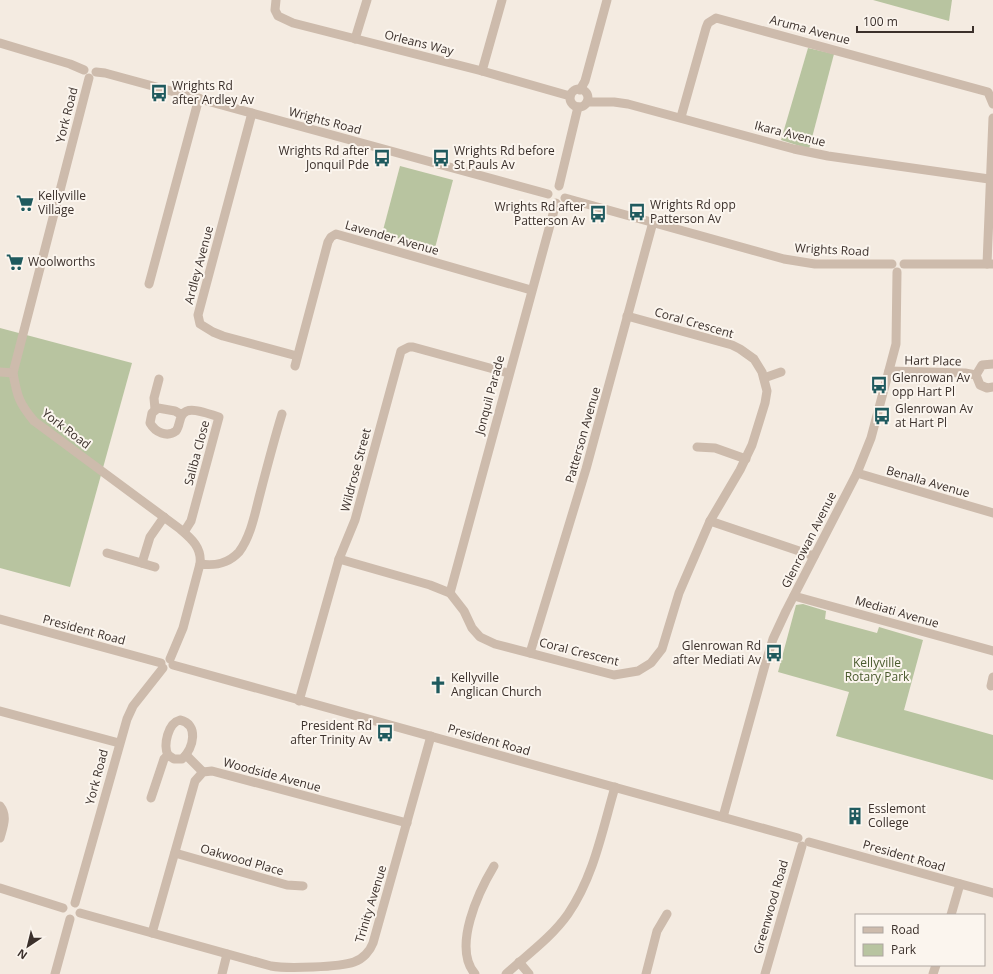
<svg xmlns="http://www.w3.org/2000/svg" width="993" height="974" viewBox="0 0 993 974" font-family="'Open Sans',sans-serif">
<rect width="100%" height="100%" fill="#f4ebe1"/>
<g fill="#b8c4a0">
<polygon points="873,0 952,0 949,21"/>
<polygon points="808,48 834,54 809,149 781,140"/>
<polygon points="400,166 453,180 435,248 382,234"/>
<polygon points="0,328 132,363 70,587 0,568"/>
<polygon points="803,604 826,611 825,619 877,633 879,627 923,640 904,710 993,735 993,780 836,736 849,692 778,672 796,605"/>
</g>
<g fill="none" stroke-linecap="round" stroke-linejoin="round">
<g stroke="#cdbbac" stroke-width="9">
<polyline points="276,0 275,10 278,16 293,23 482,71 570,96"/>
<polyline points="355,39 367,0"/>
<polyline points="0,43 70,64 84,70"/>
<polyline points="482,71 502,0"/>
<polyline points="96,72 105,73 548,194"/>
<path d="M89 78 13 373C17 396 19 403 34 421L180 529C192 539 202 548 200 564L183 628 170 659"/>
<circle cx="579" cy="98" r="9"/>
<polyline points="580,90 585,81 607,0"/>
<polyline points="587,102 614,102 628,104 794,149 828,156 989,179"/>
<polyline points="252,113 198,315 200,324 213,332 223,336 297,356"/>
<polyline points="681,117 706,28 708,23 716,18 988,92 993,104"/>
<polyline points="559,186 578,107"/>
<polyline points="565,198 784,259 815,264 892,264"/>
<polyline points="904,264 993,264"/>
<polyline points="987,264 993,118"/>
<polyline points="149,284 199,98"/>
<polyline points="993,364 982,365 976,375 980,385 987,388 993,387"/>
<polyline points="295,366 328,242 331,237 336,234 531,290"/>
<polyline points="889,371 965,373 976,375"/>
<polyline points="0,372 13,373"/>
<polyline points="764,378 781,372"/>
<polyline points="155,409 154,398 159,379"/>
<path d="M182 415 175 411 158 408 152 413 150 423C155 432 167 438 176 431 180 426 179 418 183 414 189 405 211 415 219 417L191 521 184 532"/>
<polyline points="697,447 715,448 746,459"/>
<polyline points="857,473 993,513"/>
<polyline points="710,521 814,556"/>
<polyline points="107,553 155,567"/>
<polyline points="339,559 430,585 450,593 464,611 472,628 480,637 495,644 614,675 638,671 651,663 662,649 679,593 710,521 740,470 752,445 765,403 767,391 762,372 754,359 740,349 732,345 627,316"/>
<polyline points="142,563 150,537 164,517"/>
<path d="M200 564C215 566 228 564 239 552 251 536 255 513 260 494 267 467 274 440 282 414"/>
<polyline points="450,593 556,203"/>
<polyline points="794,596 993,651"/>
<polyline points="0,619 161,663"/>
<polyline points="530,653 586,469 653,222"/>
<polyline points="173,665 798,838"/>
<polyline points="991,686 993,677"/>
<polyline points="299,701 339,559 355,520 401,351 409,347 413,347 508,373"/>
<polyline points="0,711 119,743"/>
<path d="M180 720C199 724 194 748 182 759H174L168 755C163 745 168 723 180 720Z"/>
<polyline points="186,755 203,772"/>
<polyline points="151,798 164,759 168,755"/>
<path d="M0 806C8 816 3 827 0 838"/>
<polyline points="723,817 765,665 773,639 786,611 857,473 871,438 896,344 897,272"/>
<polyline points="809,842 993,893"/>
<polyline points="175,853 287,885 303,886"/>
<polyline points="0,888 63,908"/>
<polyline points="75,903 127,719 133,706 163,668"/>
<path d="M80 913 271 966C287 969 340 967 354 962 363 959 370 951 373 943L431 736"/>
<polyline points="951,915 960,884"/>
<polyline points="152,933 195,781 203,772 212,771 407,823"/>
<polyline points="519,962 529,974"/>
<polyline points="55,974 70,919"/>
<polyline points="222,974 227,954"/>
<path d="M475 974C452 947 479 891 494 866"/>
<path d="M506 974C527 955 552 937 568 914 594 876 602 831 615 787"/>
<polyline points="646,974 657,931 667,914"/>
<polyline points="765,974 802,846"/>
<polyline points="933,974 936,965"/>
</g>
</g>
<defs>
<g id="bus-bare" transform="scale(1.38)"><path d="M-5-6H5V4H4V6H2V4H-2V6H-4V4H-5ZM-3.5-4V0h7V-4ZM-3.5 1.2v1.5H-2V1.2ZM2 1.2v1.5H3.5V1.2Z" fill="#1f5a5e" stroke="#fbf5ee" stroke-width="2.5" paint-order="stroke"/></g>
<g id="supermarket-bare" transform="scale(1.38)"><path d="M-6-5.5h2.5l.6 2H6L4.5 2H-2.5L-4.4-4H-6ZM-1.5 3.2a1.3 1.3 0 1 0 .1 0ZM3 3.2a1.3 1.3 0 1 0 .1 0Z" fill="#1f5a5e" stroke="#fbf5ee" stroke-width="2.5" paint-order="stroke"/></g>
<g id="church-bare" transform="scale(1.38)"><path d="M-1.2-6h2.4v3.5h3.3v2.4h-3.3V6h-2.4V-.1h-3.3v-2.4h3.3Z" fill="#1f5a5e" stroke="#fbf5ee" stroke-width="2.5" paint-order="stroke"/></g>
<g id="building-bare" transform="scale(1.38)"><path d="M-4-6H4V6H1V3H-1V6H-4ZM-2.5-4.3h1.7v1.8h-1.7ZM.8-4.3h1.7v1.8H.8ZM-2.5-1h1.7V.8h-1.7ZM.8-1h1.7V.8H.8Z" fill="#1f5a5e" stroke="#fbf5ee" stroke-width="2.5" paint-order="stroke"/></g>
</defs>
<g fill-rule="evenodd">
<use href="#bus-bare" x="159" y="93"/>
<use href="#bus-bare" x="382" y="158"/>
<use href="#bus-bare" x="441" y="158"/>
<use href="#supermarket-bare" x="25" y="203"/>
<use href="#bus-bare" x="637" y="212"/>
<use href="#bus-bare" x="598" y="214"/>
<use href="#supermarket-bare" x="15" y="262"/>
<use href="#bus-bare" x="879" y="385"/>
<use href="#bus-bare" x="882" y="416"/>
<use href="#bus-bare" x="774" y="653"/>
<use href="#church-bare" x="438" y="685"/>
<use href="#bus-bare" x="385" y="733"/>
<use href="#building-bare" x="855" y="816"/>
</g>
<g text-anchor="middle" stroke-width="4" stroke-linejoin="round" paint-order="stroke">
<g font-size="12" fill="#3b302b" stroke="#fbf5ee">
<text transform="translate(810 30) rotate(15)" y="4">Aruma Avenue</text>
<text transform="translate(419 43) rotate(14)" y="4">Orleans Way</text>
<text transform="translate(67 115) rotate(-76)" y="4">York Road</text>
<text transform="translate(325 121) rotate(15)" y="4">Wrights Road</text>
<text transform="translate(790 134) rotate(14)" y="4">Ikara Avenue</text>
<text transform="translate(392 238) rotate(16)" y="4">Lavender Avenue</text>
<text transform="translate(832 250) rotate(3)" y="4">Wrights Road</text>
<text transform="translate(199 265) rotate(-75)" y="4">Ardley Avenue</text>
<text transform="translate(694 323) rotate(16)" y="4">Coral Crescent</text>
<text transform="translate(933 361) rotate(1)" y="4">Hart Place</text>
<text transform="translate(490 395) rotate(-75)" y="4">Jonquil Parade</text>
<text transform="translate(66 429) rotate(37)" y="4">York Road</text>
<text transform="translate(583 435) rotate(-74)" y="4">Patterson Avenue</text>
<text transform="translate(197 453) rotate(-75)" y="4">Saliba Close</text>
<text transform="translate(356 470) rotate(-75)" y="4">Wildrose Street</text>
<text transform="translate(928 482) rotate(16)" y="4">Benalla Avenue</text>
<text transform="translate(809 540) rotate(-63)" y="4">Glenrowan Avenue</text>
<text transform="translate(897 612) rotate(16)" y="4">Mediati Avenue</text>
<text transform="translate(84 630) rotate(15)" y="4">President Road</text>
<text transform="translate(579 652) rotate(14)" y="4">Coral Crescent</text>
<text transform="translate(489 740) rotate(16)" y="4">President Road</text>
<text transform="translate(272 775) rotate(15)" y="4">Woodside Avenue</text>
<text transform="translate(97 777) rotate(-75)" y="4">York Road</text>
<text transform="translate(904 856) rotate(16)" y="4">President Road</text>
<text transform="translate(242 860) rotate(16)" y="4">Oakwood Place</text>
<text transform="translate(371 904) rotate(-73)" y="4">Trinity Avenue</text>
<text transform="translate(771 907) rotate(-74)" y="4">Greenwood Road</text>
</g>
<g font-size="12" fill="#3b302b" stroke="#fbf5ee" text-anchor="start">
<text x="172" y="90">Wrights Rd<tspan x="172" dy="14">after Ardley Av</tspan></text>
<text x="369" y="155" text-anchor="end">Wrights Rd after<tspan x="369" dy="14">Jonquil Pde</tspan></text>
<text x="454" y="155">Wrights Rd before<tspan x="454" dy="14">St Pauls Av</tspan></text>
<text x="38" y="200">Kellyville<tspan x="38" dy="14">Village</tspan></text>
<text x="650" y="209">Wrights Rd opp<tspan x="650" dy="14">Patterson Av</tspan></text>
<text x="585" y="211" text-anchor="end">Wrights Rd after<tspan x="585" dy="14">Patterson Av</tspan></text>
<text x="28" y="266">Woolworths</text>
<text x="892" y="382">Glenrowan Av<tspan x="892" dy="14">opp Hart Pl</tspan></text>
<text x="895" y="413">Glenrowan Av<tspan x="895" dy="14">at Hart Pl</tspan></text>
<text x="761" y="650" text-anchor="end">Glenrowan Rd<tspan x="761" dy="14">after Mediati Av</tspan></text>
<text x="451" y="682">Kellyville<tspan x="451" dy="14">Anglican Church</tspan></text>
<text x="372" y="730" text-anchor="end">President Rd<tspan x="372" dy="14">after Trinity Av</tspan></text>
<text x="868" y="813">Esslemont<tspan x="868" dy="14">College</tspan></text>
</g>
<g font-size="12" fill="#4a5a2e" stroke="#fbf5ee">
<text x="877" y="667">Kellyville<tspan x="877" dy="14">Rotary Park</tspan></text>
</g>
</g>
<rect x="855" y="914" width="130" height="52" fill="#fbf5ee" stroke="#aea6a0"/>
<rect x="863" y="927" width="20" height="6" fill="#cdbbac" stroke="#aea6a0"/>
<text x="891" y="934" font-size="12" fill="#3b302b">Road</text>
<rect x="863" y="944" width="20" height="12" fill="#b8c4a0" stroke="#aea6a0"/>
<text x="891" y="954" font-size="12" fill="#3b302b">Park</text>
<g transform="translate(28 946) rotate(215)" stroke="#fbf5ee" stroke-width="3" paint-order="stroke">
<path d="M0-3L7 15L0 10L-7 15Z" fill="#3b302b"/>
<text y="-6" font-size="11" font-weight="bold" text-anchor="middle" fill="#3b302b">N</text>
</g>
<path d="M857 26v6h116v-6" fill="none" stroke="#3b302b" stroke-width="2"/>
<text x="863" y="26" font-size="12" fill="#3b302b" stroke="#fbf5ee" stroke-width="3" paint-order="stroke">100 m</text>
</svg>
